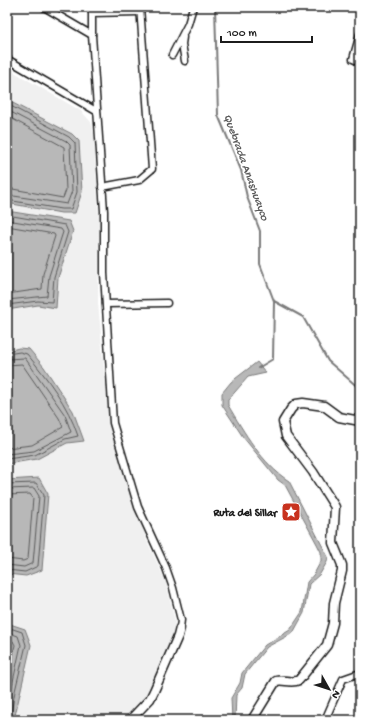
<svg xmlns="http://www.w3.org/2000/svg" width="367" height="727" viewBox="0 0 367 727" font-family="'Gochi Hand',sans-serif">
<rect width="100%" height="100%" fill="#fff"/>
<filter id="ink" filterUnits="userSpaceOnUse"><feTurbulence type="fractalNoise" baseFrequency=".025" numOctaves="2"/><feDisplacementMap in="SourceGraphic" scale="8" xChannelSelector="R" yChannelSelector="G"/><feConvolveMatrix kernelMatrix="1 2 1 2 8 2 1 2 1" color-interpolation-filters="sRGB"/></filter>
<g filter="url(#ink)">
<polygon fill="#f0f0f0" points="7,68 81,111 91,122 94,133 99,221 98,303 109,423 147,541 166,582 175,621 174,637 159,669 151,690 124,720 7,720"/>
<g fill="#b8b8b8" stroke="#7a7a7a">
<polygon points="7,100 72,134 79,141 82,192 75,213 61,213 7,203"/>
<polygon points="7,211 69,221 73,231 58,278 56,308 38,305 7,310"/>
<polygon points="19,348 29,349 44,367 73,411 84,441 67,443 37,459 7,464 7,351"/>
<path d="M257 362 266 373 248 377 228 400V405C244 432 262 464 289 481L328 557 327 562 320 574 309 584 304 613 293 633 267 647 245 674 242 688 236 695 235 720H232L231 698 240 683 242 673 265 645 290 630 302 612 307 582 314 574 321 561V552L317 544 285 485 278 480 243 437 222 405V393L231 382Z"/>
<polygon points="39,478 48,494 42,570 26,576 7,574 7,480"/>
<polygon points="7,623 25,629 31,645 14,720 7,720"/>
</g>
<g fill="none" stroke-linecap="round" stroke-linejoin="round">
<g stroke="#5a5a5a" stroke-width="1">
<polyline points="7,104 69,137 75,143 77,192 71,209 61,209 7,200"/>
<polyline points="7,110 66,141 70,145 72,191 67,204 7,195"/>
<polyline points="7,116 64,147 66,190 63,198 7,188"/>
<polyline points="7,215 65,225 68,232 54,277 52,302 38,301 7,305"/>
<polyline points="7,220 61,229 63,232 49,276 47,296 7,300"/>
<polyline points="7,226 54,234 55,236 43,274 42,289 7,294"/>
<path d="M7 354 20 352 27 354C47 378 68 405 78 436L65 439 35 455 7 459"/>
<polyline points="7,359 25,358 65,415 71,432 34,451 7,454"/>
<polyline points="7,365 22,364 59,418 63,427 32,445 7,448"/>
<polyline points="7,484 36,483 44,495 38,566 25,572 7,570"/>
<polyline points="7,489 34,488 39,496 33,563 24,567 7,565"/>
<polyline points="7,495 30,494 33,498 28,559 23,561 7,559"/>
<polyline points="7,627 22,632 26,645 15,691 10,720"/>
<polyline points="7,632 18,636 21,645 7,709"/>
<polyline points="7,638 13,641 15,645 7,678"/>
</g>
<g stroke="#7a7a7a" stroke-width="2">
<polyline points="215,7 218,115 241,170 247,197 260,231 260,264 274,301 273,359 258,368"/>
<polyline points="274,301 303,317 328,361 360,389"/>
</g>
<g stroke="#1c1c1c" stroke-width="9">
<g id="minor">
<polyline points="44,7 92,35"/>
<polyline points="92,7 92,35 104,211 104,273 113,423 138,507 166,568 173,588 181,620 180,628"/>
<polyline points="92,13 139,12"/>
<polyline points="360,34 353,59 360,62"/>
<polyline points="183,37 182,44 185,61"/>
<polyline points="172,55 188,24 193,7"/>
<polyline points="7,59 96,111"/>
<polyline points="102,187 139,180 152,169 140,7"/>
<polyline points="106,304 167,303"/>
<polyline points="325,720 343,679 360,673"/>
</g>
</g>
<g stroke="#1c1c1c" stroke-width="11">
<g id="tertiary">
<polyline points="130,720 150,699 154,691 178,636 180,628"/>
<path d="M252 720 276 681C284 679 291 684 299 680L327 645 333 623 334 603 342 571V565L333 543 335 507 313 472 286 436 283 422 291 409 296 404 303 403 324 406 339 417 360 421"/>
</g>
</g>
<use href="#minor" stroke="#fff" stroke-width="6"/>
<use href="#tertiary" stroke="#fff" stroke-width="8"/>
</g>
</g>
<defs>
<g id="sight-square" transform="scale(1)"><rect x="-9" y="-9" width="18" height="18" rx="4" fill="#c8321e" stroke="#fff"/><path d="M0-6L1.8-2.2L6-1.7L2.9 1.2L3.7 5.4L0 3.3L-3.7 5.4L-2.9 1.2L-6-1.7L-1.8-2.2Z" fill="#fff"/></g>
</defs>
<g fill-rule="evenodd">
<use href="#sight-square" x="291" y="512"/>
</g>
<g text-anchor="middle" stroke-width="3" stroke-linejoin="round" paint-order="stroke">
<g font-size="11" font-weight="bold" fill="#1c1c1c" stroke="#fff" text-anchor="end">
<text x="277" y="516">Ruta del Sillar</text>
</g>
<g font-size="12" font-style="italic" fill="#5a5a5a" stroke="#fff">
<text transform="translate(247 167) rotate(70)" y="4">Quebrada Anashuayco</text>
</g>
</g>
<rect width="367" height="727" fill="none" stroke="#fff" stroke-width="24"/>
<rect x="12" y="12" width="343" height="703" fill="none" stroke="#1c1c1c" stroke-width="1.5" filter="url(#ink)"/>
<g transform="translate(329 689) rotate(129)" stroke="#ffffff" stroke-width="3" paint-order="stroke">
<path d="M0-3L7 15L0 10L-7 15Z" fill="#1c1c1c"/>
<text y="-6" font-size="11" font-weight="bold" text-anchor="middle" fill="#1c1c1c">N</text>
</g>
<path d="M221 36v6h91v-6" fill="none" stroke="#1c1c1c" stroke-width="2"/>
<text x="227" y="36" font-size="12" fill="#1c1c1c" stroke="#ffffff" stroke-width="3" paint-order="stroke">100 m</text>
</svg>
